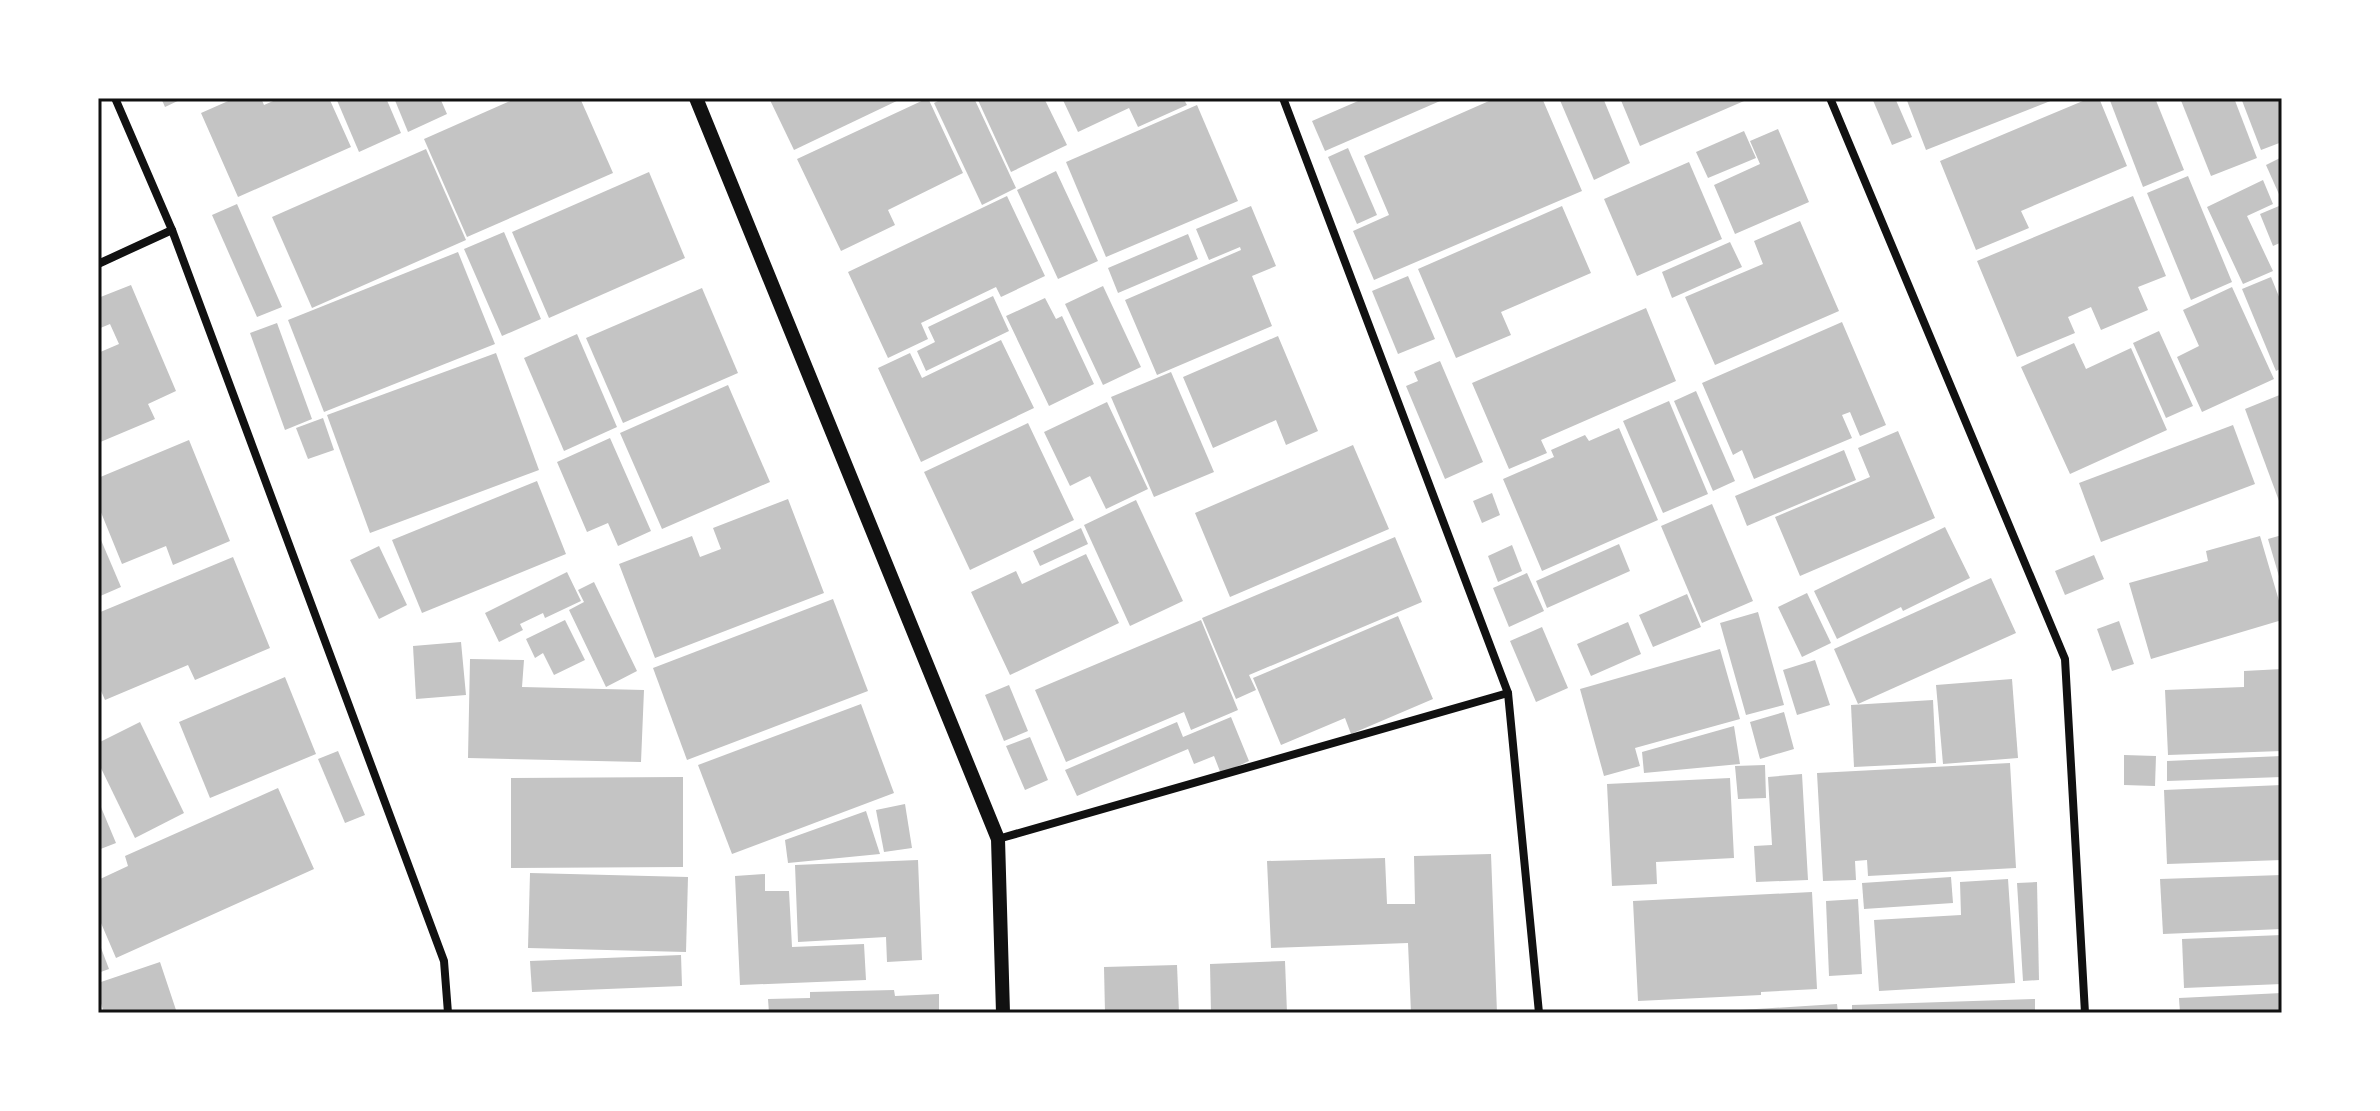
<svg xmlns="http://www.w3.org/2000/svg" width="2380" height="1111" viewBox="0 0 2380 1111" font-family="'Archivo Narrow',sans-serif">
<rect width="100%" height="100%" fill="#fff"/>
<g fill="#c4c4c4">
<polygon points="161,98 184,98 165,107"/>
<polygon points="235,98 261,98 264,105 280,98 329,98 351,147 238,197 201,113"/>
<polygon points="336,98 386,98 401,133 359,152"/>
<polygon points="394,98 440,98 447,114 408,132"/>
<polygon points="517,98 580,98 613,173 467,237 424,139"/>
<polygon points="769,98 903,98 794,150"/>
<polygon points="928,98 963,173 888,210 895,225 841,251 797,159"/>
<polygon points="944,98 974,98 1016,188 982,205 934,103"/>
<polygon points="977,98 1044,98 1067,145 1011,172"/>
<polygon points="1062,98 1183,98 1187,105 1138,127 1129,108 1078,132"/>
<polygon points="1365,98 1447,98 1325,151 1312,121"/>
<polygon points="1488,98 1542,98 1582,191 1374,280 1353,231 1389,215 1364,156 1489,101"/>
<polygon points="1559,98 1603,98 1630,163 1594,180"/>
<polygon points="1620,98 1751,98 1640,146"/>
<polygon points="1872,98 1895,98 1912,137 1892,145"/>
<polygon points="1906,98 2058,98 1926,150"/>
<polygon points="2090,98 2099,98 2127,166 2021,211 2029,228 1976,250 1940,161"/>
<polygon points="2109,98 2155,98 2184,170 2143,187"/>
<polygon points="2180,98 2234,98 2257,158 2211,176"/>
<polygon points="2241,98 2282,98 2282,142 2261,150"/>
<polygon points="1197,105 1238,201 1106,257 1066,162"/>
<polygon points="1778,129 1809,202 1735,234 1714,185 1760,164 1750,141"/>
<polygon points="1744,131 1756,158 1708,178 1696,152"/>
<polygon points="1348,148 1377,215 1357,224 1328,157"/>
<polygon points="426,149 466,240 312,308 272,217"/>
<polygon points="2282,157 2282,201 2266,165"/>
<polygon points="1689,162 1722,239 1637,276 1604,199"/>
<polygon points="1056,171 1098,261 1058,279 1017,190"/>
<polygon points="649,172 685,258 549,318 512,232"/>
<polygon points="2188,176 2232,282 2191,300 2147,193"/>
<polygon points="2263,180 2273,204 2247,216 2273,271 2243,284 2207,207"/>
<polygon points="1007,196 1045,276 1001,297 996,287 921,323 928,339 888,358 848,272"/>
<polygon points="2133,196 2166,276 2138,287 2148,310 2101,330 2091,307 2068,317 2075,333 2017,357 1977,261"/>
<polygon points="237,204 282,307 257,317 212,215"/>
<polygon points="1251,206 1276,266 1252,276 1272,326 1157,375 1125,300 1241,250 1240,247 1209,260 1196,229"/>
<polygon points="1562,206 1591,273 1501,312 1511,335 1456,358 1418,269"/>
<polygon points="2279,206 2282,214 2282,242 2273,246 2260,214"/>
<polygon points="1800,221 1839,311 1715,365 1685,297 1763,264 1754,241"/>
<polygon points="504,232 541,319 502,336 464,249"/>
<polygon points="1188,234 1198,259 1118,293 1108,268"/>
<polygon points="1730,242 1742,267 1672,298 1662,272"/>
<polygon points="458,252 495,344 324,412 288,320"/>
<polygon points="1408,276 1435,339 1398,354 1372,291"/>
<polygon points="2271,277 2282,304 2282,368 2276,371 2242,289"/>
<polygon points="131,285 176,391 148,404 155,419 98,443 98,353 119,344 110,324 98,329 98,298"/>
<polygon points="1103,286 1141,367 1103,385 1065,304"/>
<polygon points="2232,287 2274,379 2202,412 2177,357 2199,346 2183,310"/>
<polygon points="702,288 738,373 623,423 586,338"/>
<polygon points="993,296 1009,331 926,371 917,351 935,342 928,327"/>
<polygon points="1045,298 1056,319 1062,316 1094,384 1049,406 1006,316"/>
<polygon points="1646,308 1676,381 1541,440 1547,453 1509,469 1472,383"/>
<polygon points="1842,322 1886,425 1860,436 1850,412 1842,415 1852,438 1754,479 1742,450 1733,455 1702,383"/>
<polygon points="277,323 312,419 285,430 250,333"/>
<polygon points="2159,331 2193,406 2166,418 2133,343"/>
<polygon points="577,334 617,427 564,451 524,358"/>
<polygon points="1278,336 1318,431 1286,445 1276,420 1213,448 1183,377"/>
<polygon points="1001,340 1034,408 921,462 878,368 910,353 922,378"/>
<polygon points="2074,343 2086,369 2131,348 2167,430 2070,474 2021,367"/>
<polygon points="496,353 539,470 370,533 327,415"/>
<polygon points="1440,361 1483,462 1445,479 1406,386 1418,381 1414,372"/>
<polygon points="1171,372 1214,472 1154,497 1111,397"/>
<polygon points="728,385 770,482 662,529 620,433"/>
<polygon points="1696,391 1735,481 1713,491 1674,401"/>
<polygon points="2282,394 2282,509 2245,409"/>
<polygon points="1669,401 1708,494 1663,513 1623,421"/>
<polygon points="1107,402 1148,489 1106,509 1090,476 1070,486 1044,432"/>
<polygon points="323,418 334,450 308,459 296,428"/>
<polygon points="1028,423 1074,520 970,570 924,472"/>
<polygon points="2233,425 2255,484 2101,542 2079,483"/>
<polygon points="1619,428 1658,520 1542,571 1503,479 1554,457 1551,450 1585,435 1589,441"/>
<polygon points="1898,431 1935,518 1800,576 1775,517 1870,477 1858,448"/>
<polygon points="610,438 651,531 618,546 608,523 587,532 557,462"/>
<polygon points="189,440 230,541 173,565 166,546 122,564 98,505 98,478"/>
<polygon points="1353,445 1389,529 1230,597 1195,513"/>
<polygon points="1844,450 1856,480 1747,526 1735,496"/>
<polygon points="537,481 566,554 422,613 392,540"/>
<polygon points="1492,493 1500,515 1482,523 1473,501"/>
<polygon points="788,499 824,593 655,658 619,564 692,536 700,557 721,549 713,528"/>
<polygon points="1136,500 1183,601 1130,626 1084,525"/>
<polygon points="1712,504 1753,601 1702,623 1661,526"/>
<polygon points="1945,527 1970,578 1903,611 1901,607 1837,639 1814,591"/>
<polygon points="1081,528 1088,544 1040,566 1033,551"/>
<polygon points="98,533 121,587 98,597"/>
<polygon points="2282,535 2282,583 2281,583 2268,539"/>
<polygon points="2260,536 2282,611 2282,620 2151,659 2129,583 2208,561 2206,551"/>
<polygon points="1395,537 1422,602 1249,675 1256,690 1236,699 1202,618"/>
<polygon points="1619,544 1630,571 1547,608 1536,581"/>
<polygon points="1512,545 1522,571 1498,582 1488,556"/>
<polygon points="379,546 407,605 379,619 350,560"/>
<polygon points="1086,554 1119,623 1010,675 971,592 1016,571 1022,584"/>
<polygon points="2094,555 2104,579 2065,595 2055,571"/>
<polygon points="233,557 270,648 195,680 188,665 105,700 98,684 98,613"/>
<polygon points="567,572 581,601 545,618 543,613 520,624 523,630 499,642 485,613"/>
<polygon points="1527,573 1544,611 1509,627 1493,588"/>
<polygon points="1991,578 2016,633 1858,704 1834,649"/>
<polygon points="594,582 637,671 606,687 569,610 584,602 578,590"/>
<polygon points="1807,593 1831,643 1802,657 1778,607"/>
<polygon points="1687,594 1701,627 1653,647 1639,615"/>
<polygon points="833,599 868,691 687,760 653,668"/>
<polygon points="1758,612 1784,705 1746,715 1720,623"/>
<polygon points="1398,616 1433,699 1351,734 1345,718 1281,745 1253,678"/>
<polygon points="565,620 585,660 554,675 543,653 535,658 526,639"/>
<polygon points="1201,620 1238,710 1191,730 1184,712 1066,762 1035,690"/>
<polygon points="2119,621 2134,664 2112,671 2097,629"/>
<polygon points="1628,622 1641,654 1591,676 1577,644"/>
<polygon points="1542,627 1568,688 1536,702 1510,641"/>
<polygon points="461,642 466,695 416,699 413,646"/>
<polygon points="1720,649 1740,719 1635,748 1640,766 1604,776 1580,689"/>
<polygon points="470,659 524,660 522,687 644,690 641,762 468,758"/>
<polygon points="1815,660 1830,705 1797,715 1783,670"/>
<polygon points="2282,669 2282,751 2168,755 2165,690 2244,687 2244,671"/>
<polygon points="285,677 316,754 210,798 179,722"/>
<polygon points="2012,679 2018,758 1943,764 1936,685"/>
<polygon points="1009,685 1028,731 1004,741 985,695"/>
<polygon points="1933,700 1936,763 1854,767 1851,705"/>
<polygon points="861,704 894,793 732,854 698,765"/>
<polygon points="1784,712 1794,749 1760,759 1750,722"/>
<polygon points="1231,717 1249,761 1221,774 1214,756 1194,764 1188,749 1077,796 1065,770 1177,722 1183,737"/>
<polygon points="140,722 184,813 135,838 98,762 98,743"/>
<polygon points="1734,726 1740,764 1644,773 1642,752"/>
<polygon points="1030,737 1048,780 1025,790 1006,746"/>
<polygon points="338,751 365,815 345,823 318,759"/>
<polygon points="2124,755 2156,756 2155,786 2124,785"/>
<polygon points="2282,756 2282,777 2167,781 2167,761"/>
<polygon points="2010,763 2016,868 1868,876 1867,860 1855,861 1856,880 1823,881 1817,773"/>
<polygon points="1765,765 1766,798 1738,799 1735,766"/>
<polygon points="1802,774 1808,880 1756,882 1754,846 1772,845 1768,777"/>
<polygon points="683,777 683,867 511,868 511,778"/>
<polygon points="1730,778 1734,858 1656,862 1657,884 1612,886 1607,784"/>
<polygon points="2282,785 2282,860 2167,864 2164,790"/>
<polygon points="278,788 314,869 116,958 98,916 98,880 128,866 125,856"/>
<polygon points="98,800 116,843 98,850"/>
<polygon points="905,804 912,848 884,852 876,810"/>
<polygon points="866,811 880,854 788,863 785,840"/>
<polygon points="1491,854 1497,1013 1411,1013 1408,943 1271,948 1267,861 1385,858 1387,904 1415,904 1414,856"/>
<polygon points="918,860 922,960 887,962 886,937 798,942 795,865"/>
<polygon points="530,873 688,877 686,952 528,948"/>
<polygon points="765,874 765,891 789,891 792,947 864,944 866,980 740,985 735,876"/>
<polygon points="2282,875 2282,929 2163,934 2160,879"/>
<polygon points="1951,877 1953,903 1864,909 1862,883"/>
<polygon points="2008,879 2015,983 1879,991 1874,920 1961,915 1960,882"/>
<polygon points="2037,882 2039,980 2023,981 2017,883"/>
<polygon points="1812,892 1817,989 1761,992 1761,995 1638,1001 1633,901"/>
<polygon points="1858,899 1862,974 1829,976 1826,901"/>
<polygon points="2282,935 2282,984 2184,988 2182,939"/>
<polygon points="98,940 109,969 98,973"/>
<polygon points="681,955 682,986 532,992 530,961"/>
<polygon points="1285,961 1287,1013 1211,1013 1210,964"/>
<polygon points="160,962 177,1013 104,1013 98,994 98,983"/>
<polygon points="1177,965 1179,1013 1105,1013 1104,967"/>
<polygon points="894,990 895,996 939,994 939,1013 769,1013 768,999 810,998 810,992"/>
<polygon points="2282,993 2282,1013 2180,1013 2179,998"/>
<polygon points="2035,999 2035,1013 1852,1013 1852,1005"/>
<polygon points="1837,1004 1838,1013 1725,1013 1725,1011"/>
</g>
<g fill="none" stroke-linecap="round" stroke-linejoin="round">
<g stroke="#111" stroke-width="8">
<polyline points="115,98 172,230 444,961 448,1013"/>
<polyline points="1283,98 1508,693 1539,1013"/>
<polyline points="1830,98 2065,659 2085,1013"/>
<polyline points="98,264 172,230"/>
<polyline points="998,839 1508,693"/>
</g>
<polyline stroke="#111" stroke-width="14" points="696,98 998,839 1003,1013"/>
</g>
<rect width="2380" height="1111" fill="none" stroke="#ffffff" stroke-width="200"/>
<rect x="100" y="100" width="2180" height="911" fill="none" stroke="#111" stroke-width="3"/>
</svg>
